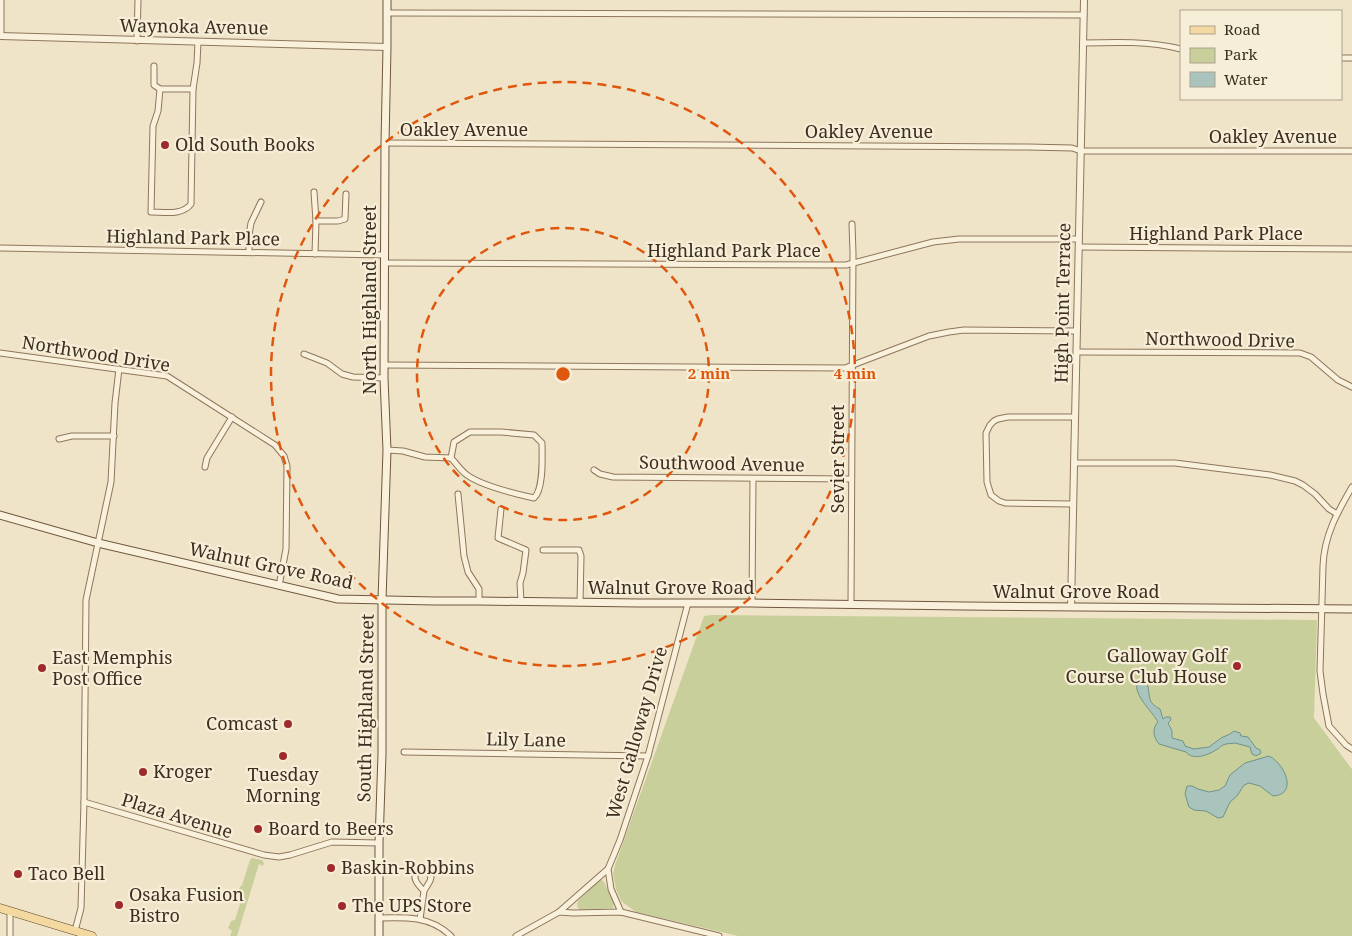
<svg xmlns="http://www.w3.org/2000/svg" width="1352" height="936" viewBox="0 0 1352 936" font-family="'Noto Serif',serif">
<rect width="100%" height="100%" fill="#f0e4c8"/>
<g fill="#c9cf9b">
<polygon points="711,615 1317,620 1314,718 1351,768 1352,769 1352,936 738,936 636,912 621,901 616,889 613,874 615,865 704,616"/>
<polygon points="252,858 262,860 264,863 263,866 259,864 237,936 230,936 232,931 228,928 231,921 235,920 244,891 239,890 239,888 242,885 250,860"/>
<polygon points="599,880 602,880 604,882 614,903 613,908 581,910 578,908 577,904 578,901"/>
</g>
<g fill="#a9c4bc" stroke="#6f938a">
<path d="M1143 682 1147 683C1151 696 1146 702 1160 709L1163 719 1166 717H1170L1171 720 1168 723 1172 731V738L1183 741 1185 746 1194 749 1209 747 1221 738 1230 734 1234 731 1240 733 1241 736 1248 737 1256 748 1260 750 1261 753 1256 756 1252 754 1250 747 1235 743C1231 744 1227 743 1223 745 1221 746 1218 749 1216 750 1208 755 1193 761 1186 752L1159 744C1153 737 1152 728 1158 722 1152 711 1134 696 1137 683Z"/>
<path d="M1269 756C1284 763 1299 794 1273 796L1260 786 1249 783 1244 785 1237 796 1230 802 1223 817 1218 818 1206 811 1194 810 1189 807 1185 794 1187 786H1192L1198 789 1209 792 1219 790 1225 786 1230 775 1245 763Z"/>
</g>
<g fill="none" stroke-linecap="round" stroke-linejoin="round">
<g stroke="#8d765c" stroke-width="7">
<g id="minor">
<polyline points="387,13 1084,15"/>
<polyline points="1,36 1,0"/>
<polyline points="137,41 138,0"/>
<path d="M1083 43C1116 42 1149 41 1181 49"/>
<polyline points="1341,58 1352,58"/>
<path d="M154 66V85L160 89 158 111 153 126 151 212C164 212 182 216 191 204L193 89"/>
<polyline points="160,89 193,89 197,63 198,42"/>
<polyline points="385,143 1028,147 1072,148 1081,151 1352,151"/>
<polyline points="314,192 316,221 315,254"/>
<polyline points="316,221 338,221 345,219 346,194"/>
<polyline points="1079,247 1352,249"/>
<polyline points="0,248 385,255"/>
<polyline points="249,252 249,235 251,223 261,202"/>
<polyline points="385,263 846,265 933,242 959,239 1079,239"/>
<polyline points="1077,352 1300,353 1311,357 1338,380 1352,387"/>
<polyline points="0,353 167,376 275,445 284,456 287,466 286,549 279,586"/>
<polyline points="304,354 327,363 342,374 353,377 384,378"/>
<polyline points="384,365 845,368 929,336 949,332 964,330 1077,331"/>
<path d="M470 432H501L534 435 542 443C542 456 544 489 534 498 516 494 482 486 467 475 461 471 456 463 451 458L454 442Z"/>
<polyline points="59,439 72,436 114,436"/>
<polyline points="387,450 403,451 425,457 451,458"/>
<polyline points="1074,463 1175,463 1270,475 1295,481 1303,485 1315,494 1329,509 1337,514"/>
<polyline points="205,467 207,458 232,417"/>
<polyline points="594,470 600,474 613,477 851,479"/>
<path d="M1352 487C1337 513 1324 536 1323 566L1320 671 1323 694 1329 726 1346 745 1352 749"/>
<polyline points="458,494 464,556 468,572 479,589 479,601"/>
<polyline points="1073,504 1005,503 999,501 991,495 987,482 986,433 990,425 994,421 998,419 1008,417 1075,417"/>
<polyline points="501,509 498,538 526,550 523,573 520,583 521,602"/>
<polyline points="543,550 579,550 581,556 580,603"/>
<polyline points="752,603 753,479"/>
<polyline points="851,604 853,253 852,224"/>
<polyline points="404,752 648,756"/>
<polyline points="84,802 264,855 279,857 290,855 332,842 379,843"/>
<polyline points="559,912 608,869"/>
<polyline points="621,912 611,889 608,869 620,840 648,756 688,603"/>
<path d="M379 918C405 917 431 916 451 936"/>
<path d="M420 919 424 891 430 881 431 877 427 870C420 868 412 873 416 881 418 885 421 888 424 891"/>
<polyline points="75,931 81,908 84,802 86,600 111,482 115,403 119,369"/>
<polyline points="10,936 10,912"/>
<polyline points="516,936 559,912 573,913 621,912 719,936"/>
</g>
</g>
<g stroke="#8d765c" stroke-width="8">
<g id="tertiary">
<polyline points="0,36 387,47"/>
<polyline points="1071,607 1084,0"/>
</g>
</g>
<g stroke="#6f573f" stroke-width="9">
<g id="secondary">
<polyline points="0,515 98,543 338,599 435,601 479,601 639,603 752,603 964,606 1352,609"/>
<polyline points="379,936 379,843 382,754 382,600 387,450 384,378 385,143 387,47 387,0"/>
</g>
</g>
<g stroke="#5b4430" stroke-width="9">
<polyline id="primary" points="0,908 92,936"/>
</g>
<use href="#minor" stroke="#faf1dc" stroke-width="5"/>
<use href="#tertiary" stroke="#faf1dc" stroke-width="6"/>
<use href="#secondary" stroke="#faf1dc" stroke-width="7"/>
<use href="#primary" stroke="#f3d9a0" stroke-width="8"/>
</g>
<g fill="none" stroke="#df570d" stroke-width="2.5" stroke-dasharray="9 6">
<circle cx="563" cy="374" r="146"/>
<circle cx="563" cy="374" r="292"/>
</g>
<g fill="#9e2a2b" stroke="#f7eed8" stroke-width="2">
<circle cx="165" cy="145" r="5"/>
<circle cx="1237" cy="666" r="5"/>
<circle cx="42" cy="668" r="5"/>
<circle cx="288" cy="724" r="5"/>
<circle cx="283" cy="756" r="5"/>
<circle cx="143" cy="772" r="5"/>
<circle cx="258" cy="829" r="5"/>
<circle cx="331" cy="868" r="5"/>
<circle cx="18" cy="874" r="5"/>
<circle cx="119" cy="905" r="5"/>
<circle cx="342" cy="906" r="5"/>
</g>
<g text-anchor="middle" stroke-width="4.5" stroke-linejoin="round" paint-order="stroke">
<g font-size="18" fill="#3d2e20" stroke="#f7eed8">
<text transform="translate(194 27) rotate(1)" y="6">Waynoka Avenue</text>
<text x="464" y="136">Oakley Avenue</text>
<text x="869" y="138">Oakley Avenue</text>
<text x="1273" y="143">Oakley Avenue</text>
<text x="1216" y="240">Highland Park Place</text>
<text transform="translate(193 238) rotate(1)" y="6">Highland Park Place</text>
<text x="734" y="257">Highland Park Place</text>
<text transform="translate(370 300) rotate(-90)" y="6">North Highland Street</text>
<text transform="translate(1063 303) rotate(-89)" y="6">High Point Terrace</text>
<text transform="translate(1220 340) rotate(1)" y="6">Northwood Drive</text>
<text transform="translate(96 354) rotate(9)" y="6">Northwood Drive</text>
<text transform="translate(838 459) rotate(-90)" y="6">Sevier Street</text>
<text transform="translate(722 464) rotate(1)" y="6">Southwood Avenue</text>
<text transform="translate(271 566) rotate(12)" y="6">Walnut Grove Road</text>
<text x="671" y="594">Walnut Grove Road</text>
<text x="1076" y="598">Walnut Grove Road</text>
<text transform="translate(366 708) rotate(-89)" y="6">South Highland Street</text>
<text transform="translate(637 733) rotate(-74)" y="6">West Galloway Drive</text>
<text transform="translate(526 740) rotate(1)" y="6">Lily Lane</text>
<text transform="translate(177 816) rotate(17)" y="6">Plaza Avenue</text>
</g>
<g font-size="18" fill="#3d2e20" stroke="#f7eed8" text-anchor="start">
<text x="175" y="151">Old South Books</text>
<text x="1227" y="662" text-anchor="end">Galloway Golf<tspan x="1227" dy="21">Course Club House</tspan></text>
<text x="52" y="664">East Memphis<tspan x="52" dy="21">Post Office</tspan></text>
<text x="278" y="730" text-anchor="end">Comcast</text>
<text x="153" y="778">Kroger</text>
<text x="283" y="781" text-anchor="middle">Tuesday<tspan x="283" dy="21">Morning</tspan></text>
<text x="268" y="835">Board to Beers</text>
<text x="341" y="874">Baskin-Robbins</text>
<text x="28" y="880">Taco Bell</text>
<text x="129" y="901">Osaka Fusion<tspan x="129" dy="21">Bistro</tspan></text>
<text x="352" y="912">The UPS Store</text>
</g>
</g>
<circle cx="563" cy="374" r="8" fill="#df570d" stroke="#f7eed8" stroke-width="2.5"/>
<g font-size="15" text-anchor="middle" font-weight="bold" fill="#df570d" stroke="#f7eed8" stroke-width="4.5" stroke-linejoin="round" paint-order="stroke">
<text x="709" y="379">2 min</text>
<text x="855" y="379">4 min</text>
</g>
<rect x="1180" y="10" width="162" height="90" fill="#f7eed8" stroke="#ada18e"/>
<rect x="1190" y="26" width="25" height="8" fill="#f3d9a0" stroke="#ada18e"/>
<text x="1224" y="35" font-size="15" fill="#3d2e20">Road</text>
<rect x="1190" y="48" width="25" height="15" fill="#c9cf9b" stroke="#ada18e"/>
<text x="1224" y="60" font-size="15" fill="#3d2e20">Park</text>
<rect x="1190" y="72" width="25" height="15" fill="#a9c4bc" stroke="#ada18e"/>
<text x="1224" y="85" font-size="15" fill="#3d2e20">Water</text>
</svg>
